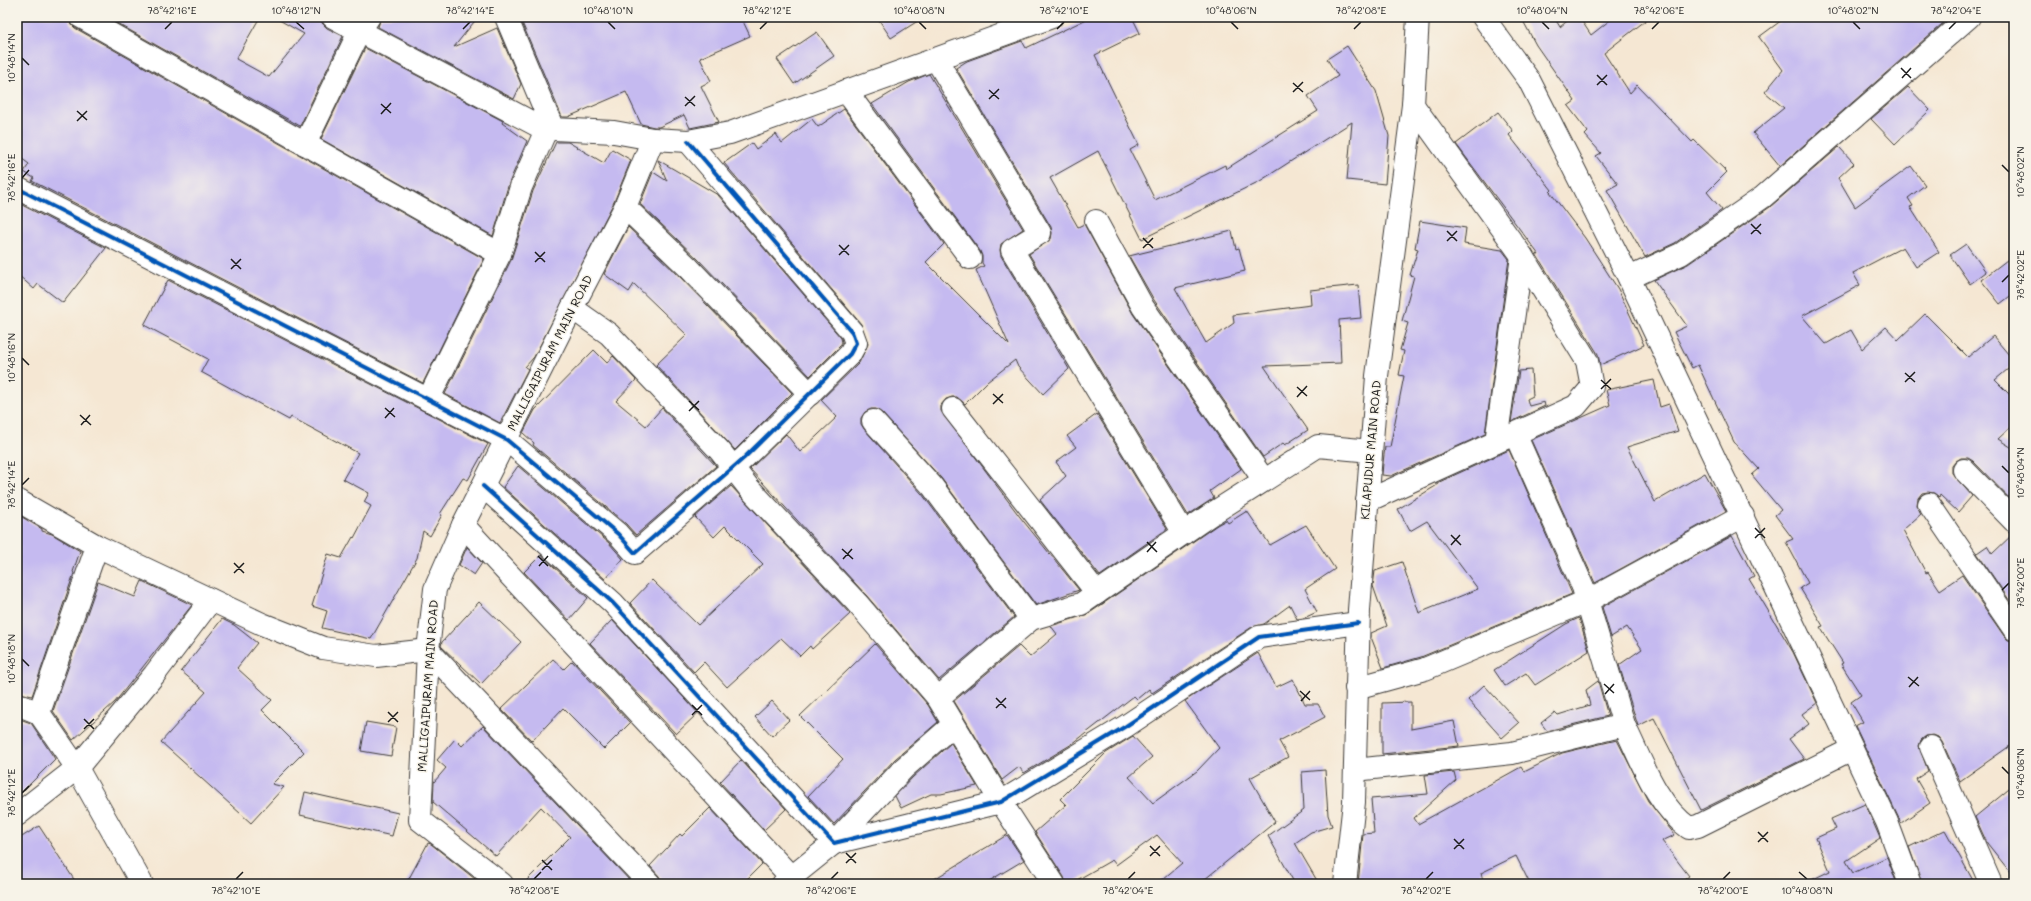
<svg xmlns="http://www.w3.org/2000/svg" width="2031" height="901" viewBox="0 0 2031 901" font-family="Mali,sans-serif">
<rect width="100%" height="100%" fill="#f7f3e8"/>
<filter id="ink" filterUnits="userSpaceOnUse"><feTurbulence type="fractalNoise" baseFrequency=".025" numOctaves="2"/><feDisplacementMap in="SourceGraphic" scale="8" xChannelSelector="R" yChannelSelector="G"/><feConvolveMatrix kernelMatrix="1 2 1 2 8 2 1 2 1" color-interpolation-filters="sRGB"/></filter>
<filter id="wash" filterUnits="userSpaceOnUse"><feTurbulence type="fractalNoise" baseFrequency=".012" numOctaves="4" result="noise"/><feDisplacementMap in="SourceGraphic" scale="16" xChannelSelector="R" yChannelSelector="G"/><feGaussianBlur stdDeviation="0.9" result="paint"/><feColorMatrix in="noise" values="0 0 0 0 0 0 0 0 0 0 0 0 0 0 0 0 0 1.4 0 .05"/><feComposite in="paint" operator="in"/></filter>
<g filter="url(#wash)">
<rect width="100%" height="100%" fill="#f5e7d3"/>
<g id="blocks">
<g fill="#c5baf0">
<polygon points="17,17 69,17 70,23 75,28 484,259 423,383 32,181 34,178 24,172 29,164 17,155"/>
<polygon points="106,17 260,17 236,59 269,77 304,34 274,17 321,17 322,23 327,28 343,36 300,126"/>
<polygon points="381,17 478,17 454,47 497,28 521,84 514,99 378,27"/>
<polygon points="524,17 741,17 750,36 700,58 711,81 701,86 719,122 690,128 684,115 659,127 654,127 641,124 626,92 568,117 562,117 520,18"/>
<polygon points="877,17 924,17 891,38"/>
<polygon points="1091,17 1132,17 1140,33 1095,55 1139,145 1130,150 1155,200 1225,165 1226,169 1318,111 1308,96 1338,76 1327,59 1347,46 1376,91 1389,136 1385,184 1347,180 1352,122 1260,181 1142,239 1098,151 1050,178 1078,227 1084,224 1133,314 1241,469 1210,491 1214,498 1188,515 1029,254 1051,239 1052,233 1051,227 956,68 967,61 1022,41 1026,48"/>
<polygon points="1521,17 1554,17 1560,27 1572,17 1579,17 1591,35 1614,17 1650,17 1604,53 1630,93 1637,85 1692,142 1694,140 1727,172 1707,192 1722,210 1675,243 1645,257 1607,190 1618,184 1596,156 1601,153 1585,135 1588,132 1568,106 1575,101 1536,45"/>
<polygon points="1786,17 1950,17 1780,166 1753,133 1784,108 1765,92 1783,70 1759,37"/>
<polygon points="817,32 834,56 794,84 777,59"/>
<polygon points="365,48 503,121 502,123 527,141 509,183 493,236 321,139"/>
<polygon points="929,74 1023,229 1001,244 1000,250 1001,256 1069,369 1043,394 1018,367 1015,360 987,382 965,404 957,397 952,397 946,399 941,405 941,411 1020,517 1079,590 1036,605 941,478 882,413 876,409 871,409 865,412 861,418 861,424 864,429 922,494 1014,617 939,680 866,595 750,469 786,434 800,452 837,417 821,400 859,363 868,344 861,324 724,163 752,143 756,149 776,134 782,143 812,119 818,127 844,109 944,244 926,262 1009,345 976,270 984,266 982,263 982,256 980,251 872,104 909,82"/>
<polygon points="1908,87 1930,110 1895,144 1871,119"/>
<polygon points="1498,112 1513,131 1509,135 1552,190 1550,192 1585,238 1618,289 1644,345 1600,365 1598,354 1536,254 1539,255 1456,144"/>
<polygon points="556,142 568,142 604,163 612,149 631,160 614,202 534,357 525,367 528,369 500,423 445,394 511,260 533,191"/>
<polygon points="1839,147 1854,163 1838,178 1855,207 1911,166 1925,185 1908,198 1913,206 1910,207 1939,252 1916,267 1903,247 1853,273 1860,285 1802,316 1826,344 1851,330 1862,349 1886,327 1898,340 1925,314 1968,357 1993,336 2014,361 2014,364 1995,380 2014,399 2014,424 1998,439 2014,449 2014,503 1973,461 1968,458 1961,458 1956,461 1952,466 1952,473 1972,496 1958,512 1940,495 1939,497 1934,493 1928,492 1922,493 1918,498 1917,505 1921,514 1903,530 1926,573 1928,572 1940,590 1962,575 2004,636 2008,640 2014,641 2014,743 1960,781 1942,742 1938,737 1933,735 1926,736 1921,740 1919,746 1928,771 1916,779 1930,803 1901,823 1855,726 1863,722 1851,702 1861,695 1841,664 1843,663 1820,627 1823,626 1800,588 1808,583 1786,542 1793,539 1775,515 1781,510 1752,475 1759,469 1734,442 1698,365 1692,368 1674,332 1687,326 1654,280 1688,264 1770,207"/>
<polygon points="658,160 718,195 841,338 842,342 840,346 810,376 698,259 640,204 653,172 667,181"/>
<polygon points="20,204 106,248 63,303 38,284 34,289 17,274 17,209"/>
<polygon points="1420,221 1466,228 1464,244 1502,250 1509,259 1485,434 1391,476 1382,475 1383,463 1385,447 1390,447 1404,376 1399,375 1404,351 1400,350 1408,323 1402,321 1414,276 1410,275 1418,249 1415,248"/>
<polygon points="628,227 680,277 792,393 735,450 656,365 687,335 634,284 629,292 604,274"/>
<polygon points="1232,231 1236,249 1239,248 1245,271 1175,288 1206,343 1234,323 1233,315 1311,305 1310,290 1358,285 1361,318 1339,320 1341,363 1264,366 1308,430 1285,445 1283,443 1263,457 1154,300 1129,256"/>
<polygon points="1966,244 1986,272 1970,284 1950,255"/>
<polygon points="2007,260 2014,270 2014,293 2000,304 1981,280"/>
<polygon points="168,280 488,444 468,480 463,478 440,514 442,515 430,536 423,531 417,558 371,639 322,628 327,611 312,606 328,554 341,558 353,537 354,538 371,506 364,502 369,493 343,479 358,453 291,417 289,420 201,372 208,359 144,325"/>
<polygon points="594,350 607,363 613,356 636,380 616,401 646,426 662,408 716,466 636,535 626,524 533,445 534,443 523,433 535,410"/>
<polygon points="1531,370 1533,396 1527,399 1529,406 1544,402 1545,406 1511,422 1519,371"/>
<polygon points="1654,380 1660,407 1669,404 1678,431 1627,447 1655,502 1705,473 1726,511 1595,583 1531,440 1610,405 1606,390"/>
<polygon points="1097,414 1167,529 1100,576 1040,500 1066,476 1056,462 1076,447 1067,436"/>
<polygon points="1509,450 1572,594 1421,657 1383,668 1371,637 1371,633 1387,626 1373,586 1375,571 1402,562 1419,613 1478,589 1427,521 1410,531 1398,509 1439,484 1435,484"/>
<polygon points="518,466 609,543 623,559 605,579 503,487"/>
<polygon points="731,486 850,614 812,649 810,646 800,656 781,638 727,687 704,662 694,672 630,603 652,580 698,625 763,564 725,526 714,537 695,517"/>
<polygon points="1247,511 1270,545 1306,525 1335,569 1305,589 1317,612 1304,618 1297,619 1290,605 1264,624 1252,627 1152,693 1149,689 1137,699 1134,696 1072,744 1024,773 1019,767 1002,780 954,701 1019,646 1030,657 1057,634 1051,626 1088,614 1217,525 1226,520 1228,523"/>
<polygon points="17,514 42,529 42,531 52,534 80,551 73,572 74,573 32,696 17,692"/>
<polygon points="2014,533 2014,607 1977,553 1987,546 1992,554"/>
<polygon points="1732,536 1754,576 1749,579 1793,652 1817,703 1802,714 1809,724 1789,739 1804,759 1701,810 1654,718 1638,726 1619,665 1642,649 1627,627 1611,637 1602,607"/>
<polygon points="467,547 482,563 474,575 459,565"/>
<polygon points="541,555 588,598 569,620 524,572"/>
<polygon points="142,581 192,605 115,702 73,740 53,711 98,582 135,597"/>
<polygon points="479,602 521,642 481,684 441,646 442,642"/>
<polygon points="1579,618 1589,651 1535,685 1526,673 1505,686 1494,670 1566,624"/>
<polygon points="222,619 234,625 257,643 237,668 272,700 262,710 304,752 272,784 284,787 251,823 161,742 206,692 181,671"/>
<polygon points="612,620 698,713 676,734 590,643"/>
<polygon points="875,644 928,705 938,722 895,759 834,824 808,796 843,759 800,716"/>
<polygon points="1258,653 1276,687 1293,679 1305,704 1318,704 1325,717 1279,741 1288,757 1250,778 1275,822 1199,884 1157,884 1182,863 1157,835 1116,865 1112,860 1070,884 1066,884 1064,877 1035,832 1066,805 1060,799 1106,753 1133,736 1152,757 1129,777 1153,803 1197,771 1219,748 1185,701"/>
<polygon points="553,659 564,669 572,661 630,723 604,749 563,708 532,741 501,709"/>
<polygon points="1598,681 1608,716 1547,731 1541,723 1555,712 1558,715 1590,705 1586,690"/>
<polygon points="1484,685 1519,723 1502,738 1468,700"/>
<polygon points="772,701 789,720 772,736 755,717"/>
<polygon points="1411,702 1411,729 1454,721 1459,746 1382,754 1382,703"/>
<polygon points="17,718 31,723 55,759 17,797"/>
<polygon points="366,722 396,727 391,756 361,751"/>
<polygon points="483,726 633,884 523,884 570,837 541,807 496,856 433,802 434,782 446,768 437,760 455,739 462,746"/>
<polygon points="1617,740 1648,801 1675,835 1662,841 1689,876 1679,884 1530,884 1516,856 1481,873 1483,881 1471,884 1358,884 1363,834 1374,833 1371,799 1428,794 1425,775 1454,772 1456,780 1414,818 1418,824 1521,767 1524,772 1562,753"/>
<polygon points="951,743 977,786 941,794 931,794 901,808 895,796 913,777"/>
<polygon points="741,760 786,809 764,830 720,782"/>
<polygon points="1325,770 1328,815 1332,826 1311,832 1295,843 1319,884 1295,884 1268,836 1304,810 1302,772"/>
<polygon points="2014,785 2014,877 1987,843 1975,817"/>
<polygon points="305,792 398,813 392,836 300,815"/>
<polygon points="1865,804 1880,838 1846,861 1853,873 1887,857 1897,884 1803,884 1830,871 1816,838 1836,829 1831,819"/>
<polygon points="710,808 762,864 742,884 662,884 659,876 650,866 680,834 682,836"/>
<polygon points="39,826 77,884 17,884 17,840"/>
<polygon points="1945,830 1975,884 1922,884 1909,847"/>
<polygon points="1007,835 1024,860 984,884 926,884"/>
<polygon points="428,843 431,844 475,879 470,884 406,884"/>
</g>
</g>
</g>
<g filter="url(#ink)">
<use href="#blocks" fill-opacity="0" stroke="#3d3a37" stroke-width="1"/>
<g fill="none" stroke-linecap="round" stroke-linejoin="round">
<g stroke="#3d3a37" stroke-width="24">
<g id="minor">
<polyline points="81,17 500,254 428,400"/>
<polyline points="333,17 546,130 553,129"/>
<polyline points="506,17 553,129 614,132 653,139 688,141 730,133 1052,17"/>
<polyline points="936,59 1040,233 1012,250 1184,533"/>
<polyline points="846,91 970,258"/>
<polyline points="305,144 359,32 369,17"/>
<polyline points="17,188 507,440 618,534 635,553 744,458 850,354 856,343 852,332 688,141"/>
<polyline points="625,207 689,268 810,394"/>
<polyline points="1096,221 1143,307 1264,480"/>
<polyline points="500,254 521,187 546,130"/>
<polyline points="1629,278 1681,254 1763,197 1969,17"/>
<polyline points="572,308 609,334 720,451 749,488 857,603 938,698 1001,802 1054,884"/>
<polyline points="953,409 1097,593"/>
<polyline points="873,421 932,486 1031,619"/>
<polyline points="1515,434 1583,587 1624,725"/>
<polyline points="1496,442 1522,256"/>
<polyline points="1964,470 2014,521"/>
<polyline points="483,486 613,603 834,843 1001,802 1126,726 1259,637 1358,623"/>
<polyline points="17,500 97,546 262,624 323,648 376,656 428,650 650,884"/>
<polyline points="1367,501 1576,406 1592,387 1587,361 1522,256 1413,105"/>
<polyline points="1929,504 2014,629"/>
<polyline points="463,525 792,878"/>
<polyline points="1356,688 1425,669 1587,601 1743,516"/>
<polyline points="938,698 1031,619 1081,604 1210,515 1318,446 1371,451"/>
<polyline points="17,704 39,713 77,768 142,884"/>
<polyline points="39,713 97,546"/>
<polyline points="1931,747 1991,884"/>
<path d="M1355 770 1512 753 1624 725C1641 759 1656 805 1689 828L1698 826 1852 749"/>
<polyline points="17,815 77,768 154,675 211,600"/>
<polyline points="502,884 420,820 428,650 435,589 463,525 572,308 625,207 653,139"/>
<polyline points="783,884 834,843 904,768 953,725"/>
<polyline points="1345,884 1354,802 1359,610 1377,376 1413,105 1418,17"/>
</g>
</g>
<g stroke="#3d3a37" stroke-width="24">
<polyline id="major" points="1483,17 1529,80 1629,278 1887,822 1910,884"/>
</g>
<use href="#minor" stroke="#fff" stroke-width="22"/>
<use href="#major" stroke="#fff" stroke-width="22"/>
<g stroke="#f7f3e8" stroke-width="6">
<g id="cycleway">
<polyline points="17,188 507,440 618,534 635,553 744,458 850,354 856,343 852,332 688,141"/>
<polyline points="483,486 613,603 834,843 1001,802 1126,726 1259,637 1358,623"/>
</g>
</g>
<use href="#cycleway" stroke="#0057b8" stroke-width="4"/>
</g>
</g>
<path fill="none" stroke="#1c1c1c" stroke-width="1.5" d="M296 22 304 29M608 22 615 29M919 22 926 29M1231 22 1238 29M1542 22 1549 29M1853 22 1860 29M165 29 172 22M463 29 470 22M760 29 767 22M1057 29 1064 22M1354 29 1361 22M1652 29 1659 22M1949 29 1956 22M22 58 29 65M1901 68 1911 78M1597 75 1607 85M1902 78 1911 68M1293 83 1303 92M1597 85 1607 75M989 90 999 99M1293 92 1303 82M685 97 695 106M989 99 999 89M381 104 391 113M685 106 695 96M77 111 87 120M381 114 391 103M77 121 87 111M2002 165 2009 172M22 178 29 170M1751 224 1761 234M1447 231 1457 241M1751 234 1761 224M1143 238 1153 248M1447 241 1457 231M839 245 849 255M1143 248 1153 238M535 252 545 262M839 255 849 245M231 259 241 269M535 262 545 252M231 269 241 259M2002 282 2009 275M22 358 29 365M1905 373 1915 382M1601 380 1611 389M1905 382 1915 372M1297 387 1307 396M1601 389 1611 379M993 394 1003 403M1297 397 1307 386M689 401 699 410M993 404 1003 394M385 408 395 417M689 411 699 401M80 415 91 425M385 418 394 408M81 425 90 415M2002 466 2009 473M22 485 29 478M1755 528 1765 538M1451 535 1461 545M1755 538 1765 528M1147 542 1157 552M1451 545 1460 535M842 549 853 559M1147 552 1156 542M538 556 548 566M843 559 852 549M234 563 244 573M539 566 548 556M234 573 244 563M2002 590 2009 583M22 659 29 666M1908 677 1919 686M1604 684 1614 693M1909 687 1918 677M1300 691 1310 700M1605 694 1614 684M996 698 1006 708M1301 701 1310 691M692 705 702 715M996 708 1006 698M388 712 398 722M692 715 702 705M84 719 94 729M388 722 398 712M84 729 94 719M2002 767 2009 774M22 793 29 786M1758 832 1768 842M1454 839 1464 849M1758 842 1768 832M1150 846 1160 856M1454 849 1464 839M846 853 856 863M1150 856 1160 846M542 860 552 870M846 863 856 853M542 870 552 860M1799 872 1807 879M236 879 243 872M534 879 541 872M831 879 838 872M1128 879 1135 872M1426 879 1433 872M1723 879 1730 872"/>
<g text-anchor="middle" stroke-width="3" stroke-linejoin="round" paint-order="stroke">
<g font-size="12" fill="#1c1c1c" stroke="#f7f3e8">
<text transform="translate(550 353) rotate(-63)" y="4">MALLIGAIPURAM MAIN ROAD</text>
<text transform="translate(1371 450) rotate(-85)" y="4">KILAPUDUR MAIN ROAD</text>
<text transform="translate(428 686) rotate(-86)" y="4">MALLIGAIPURAM MAIN ROAD</text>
</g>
</g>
<rect width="2031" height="901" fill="none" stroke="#f7f3e8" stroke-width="44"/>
<rect x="22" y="22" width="1987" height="857" fill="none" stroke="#1c1c1c" stroke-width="1.5"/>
<g font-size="10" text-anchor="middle" fill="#1c1c1c">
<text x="172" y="14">78°42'16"E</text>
<text x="296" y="14">10°48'12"N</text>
<text x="470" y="14">78°42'14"E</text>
<text x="608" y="14">10°48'10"N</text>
<text x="767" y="14">78°42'12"E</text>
<text x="919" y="14">10°48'08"N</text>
<text x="1064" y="14">78°42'10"E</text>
<text x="1231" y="14">10°48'06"N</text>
<text x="1361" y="14">78°42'08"E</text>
<text x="1542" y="14">10°48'04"N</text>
<text x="1659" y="14">78°42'06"E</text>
<text x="1853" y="14">10°48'02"N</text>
<text x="1956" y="14">78°42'04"E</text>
<text transform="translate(11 58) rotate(-90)" y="4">10°48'14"N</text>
<text transform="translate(2020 172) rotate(-90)" y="4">10°48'02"N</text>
<text transform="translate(11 178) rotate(-90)" y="4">78°42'16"E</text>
<text transform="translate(2020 275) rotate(-90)" y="4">78°42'02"E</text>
<text transform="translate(11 358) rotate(-90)" y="4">10°48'16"N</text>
<text transform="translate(2020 473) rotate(-90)" y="4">10°48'04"N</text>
<text transform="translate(11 485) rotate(-90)" y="4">78°42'14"E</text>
<text transform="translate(2020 583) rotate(-90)" y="4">78°42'00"E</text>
<text transform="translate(11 659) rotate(-90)" y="4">10°48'18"N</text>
<text transform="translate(2020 774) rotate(-90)" y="4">10°48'06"N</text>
<text transform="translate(11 793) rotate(-90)" y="4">78°42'12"E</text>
<text x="236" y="894">78°42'10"E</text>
<text x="534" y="894">78°42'08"E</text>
<text x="831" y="894">78°42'06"E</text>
<text x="1128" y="894">78°42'04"E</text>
<text x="1426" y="894">78°42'02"E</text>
<text x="1723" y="894">78°42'00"E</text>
<text x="1807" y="894">10°48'08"N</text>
</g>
</svg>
